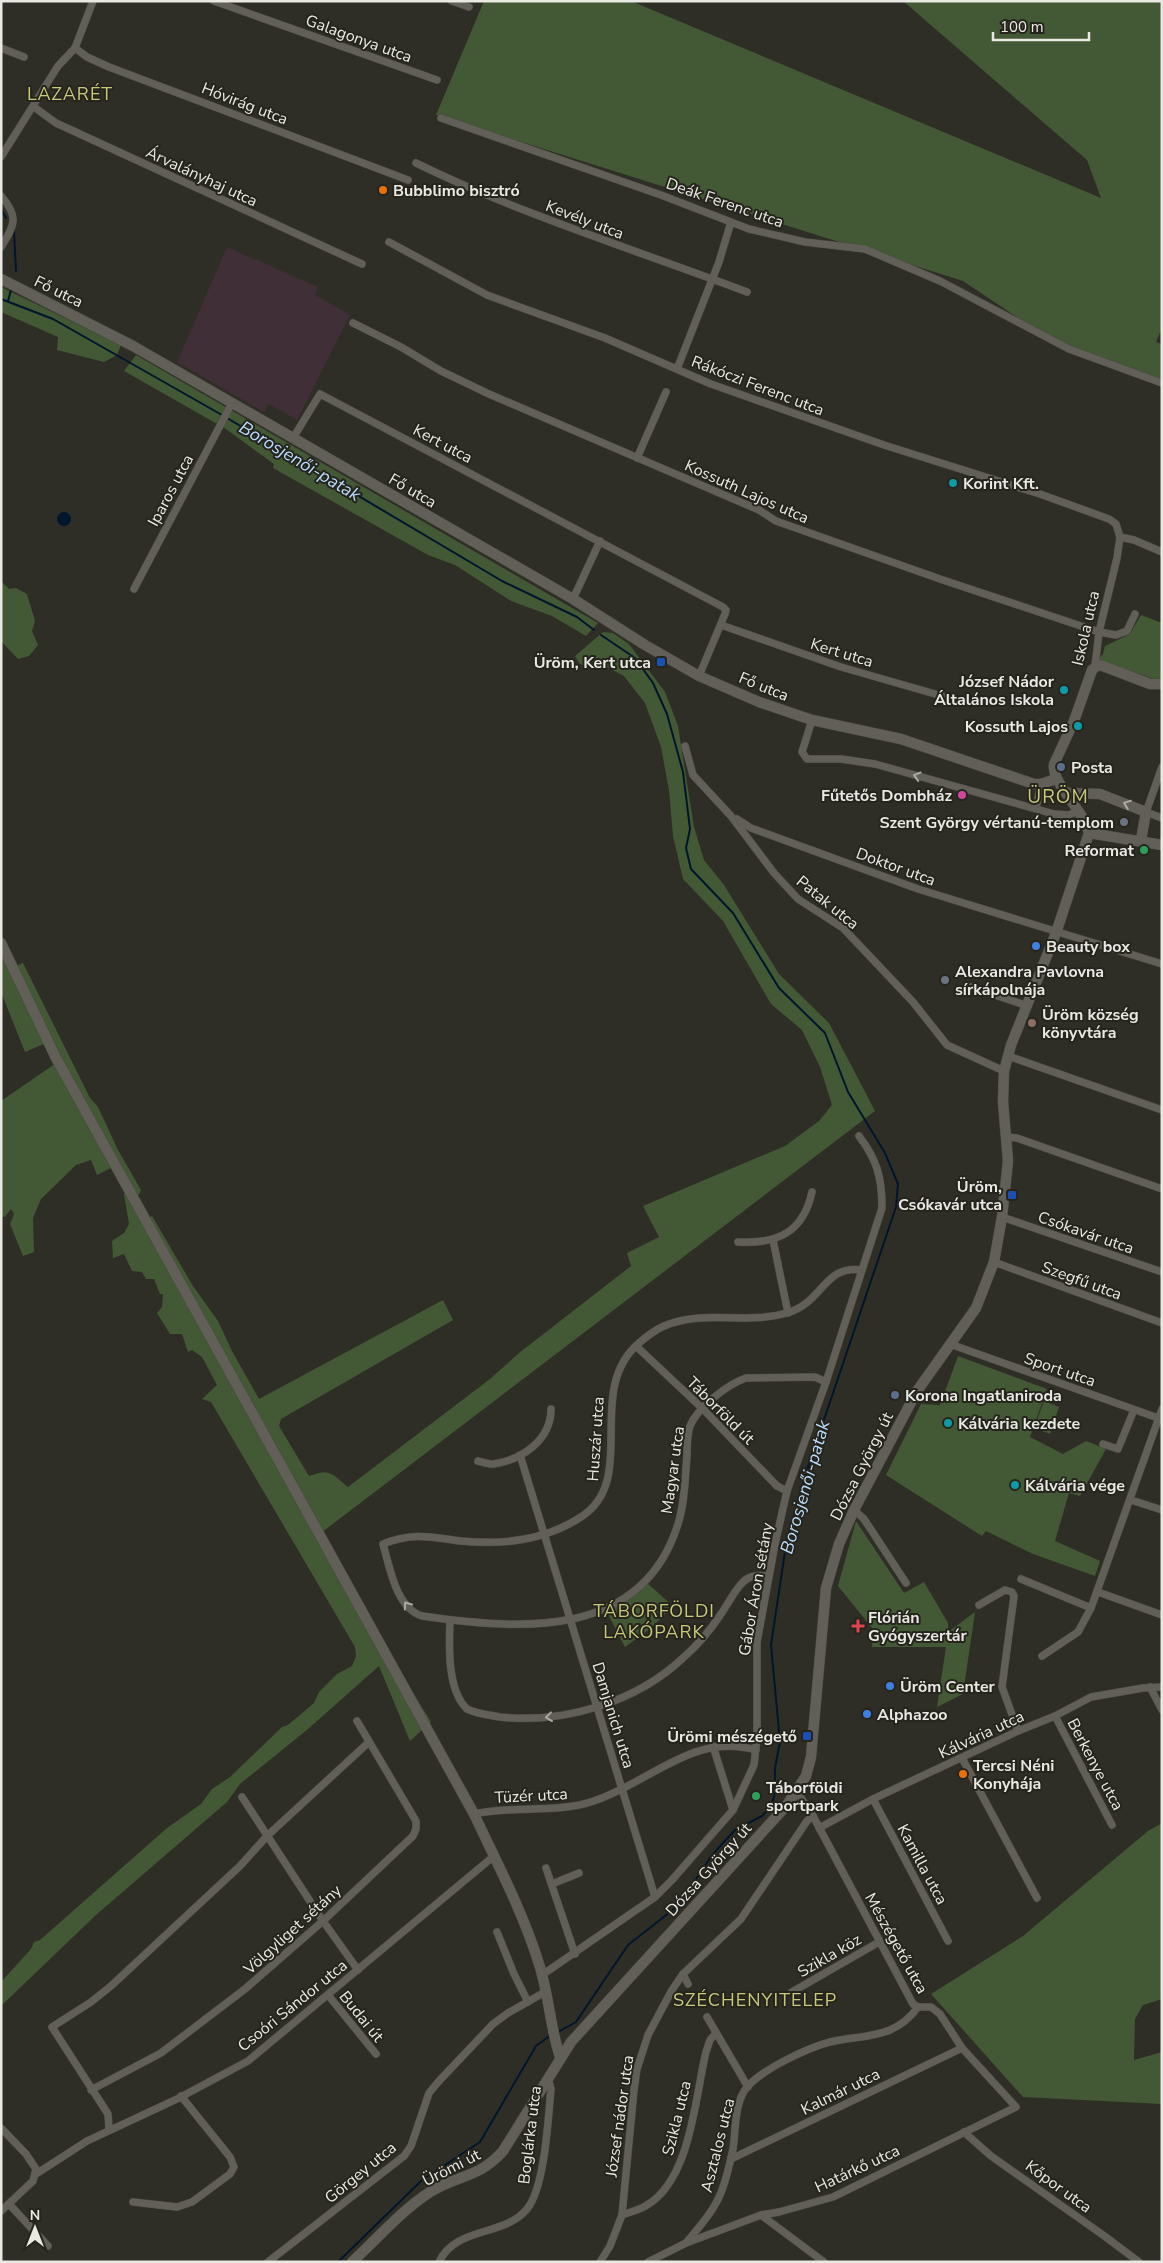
<svg xmlns="http://www.w3.org/2000/svg" width="1163" height="2263" viewBox="0 0 1163 2263" font-family="'Nunito Sans',sans-serif">
<rect width="100%" height="100%" fill="#2f2e26"/>
<polygon fill="#412f37" points="227,247 318,287 315,295 350,315 297,420 269,404 264,412 177,362"/>
<g fill="#435834">
<polygon points="484,1 631,1 1101,198 1087,160 903,1 1162,1 1162,328 1156,342 1162,344 1162,383 1050,339 963,281 436,115"/>
<polygon points="1,287 121,345 117,355 104,362 57,350 58,337 1,312"/>
<polygon points="136,355 598,623 586,636 552,616 511,601 455,565 428,555 273,468 274,464 226,429 124,371"/>
<polygon points="1,581 9,589 16,588 27,594 35,621 32,631 38,645 29,656 18,659 1,641"/>
<polygon points="1141,615 1162,623 1162,678 1157,680 1103,662 1099,658 1103,654 1105,646 1130,634"/>
<path d="M603 632 613 633 629 644 665 692 678 726 694 827 704 860 724 885 779 974 829 1023 875 1111 317 1536 431 1722 410 1741 379 1666 308 1729 240 1784 227 1802 96 1915 1 2006V1982L31 1949 34 1942 40 1940 167 1828 201 1804 212 1789 230 1777 282 1727 288 1725 314 1703 319 1692 337 1674 352 1666 356 1656 355 1647 211 1402 202 1399 217 1385 202 1357 192 1350 188 1352 182 1334H170L157 1313 162 1307 163 1294H160L154 1279H146L142 1272 132 1271 124 1254 113 1258 112 1241 124 1233 129 1224 124 1194 128 1192 144 1221 152 1216 193 1286 218 1321 232 1351 259 1399 443 1300 453 1320 281 1419 279 1426 309 1476C330 1468 331 1473 348 1487L490 1379 519 1353 631 1266 627 1253 659 1237 643 1206 785 1146 819 1121 832 1105 820 1067 802 1030 771 1004 723 921 683 879 673 836 669 790 661 747 645 703 624 676 607 667 586 668 579 663 575 656Z"/>
<polygon points="1,950 10,969 23,963 90,1098 98,1107 118,1150 141,1190 138,1196 119,1164 97,1175 91,1160 76,1165 41,1199 33,1218 34,1252 23,1256 10,1224 14,1214 11,1209 5,1217 1,1216 1,1101 62,1059 53,1040 25,1052 1,992"/>
<polygon points="958,1356 1047,1389 1030,1437 1063,1454 1086,1441 1106,1449 1080,1496 1069,1493 1055,1541 1100,1561 1095,1576 1033,1554 986,1531 982,1536 886,1475 921,1404 940,1405"/>
<polygon points="1044,1401 1059,1407 1050,1434 1034,1428"/>
<polygon points="856,1521 904,1593 924,1582 948,1623 948,1632 975,1612 963,1694 937,1707 946,1647 872,1647 873,1629 838,1586"/>
<polygon points="647,1583 673,1606 651,1628 625,1647 607,1612 633,1596"/>
<polygon points="1162,1823 1162,1999 1143,2005 1135,2019 1134,2060 1162,2052 1162,2104 1023,2097 931,1994 1023,1936 1148,1831"/>
</g>
<circle fill="#00162c" cx="64" cy="519" r="7"/>
<g fill="none" stroke-linecap="round" stroke-linejoin="round">
<g stroke="#00162c" stroke-width="2">
<polyline points="1,209 6,218"/>
<polyline points="14,231 16,271"/>
<polyline points="1,299 53,319 222,415"/>
<polyline points="8,301 11,290"/>
<polyline points="227,418 502,581 577,617 594,630"/>
<polyline points="558,2032 576,2022 628,1945 679,1905 712,1855 735,1830 762,1816 772,1805 775,1792 775,1768 780,1742 771,1645 786,1545 808,1467 896,1207 898,1184 885,1153 848,1092 825,1033 779,988 733,913 691,869 686,848 690,829 683,772 667,714 653,683 635,658 601,635"/>
<polyline points="338,2262 422,2180 480,2142 536,2046 551,2035"/>
</g>
<g stroke="#4e4d46" stroke-width="8">
<g id="street">
<polyline points="214,1 437,80"/>
<polyline points="452,1 469,7"/>
<polyline points="1,48 24,57"/>
<polyline points="75,48 87,57 109,67 408,180"/>
<polyline points="34,107 56,123 362,264"/>
<polyline points="441,118 661,195 749,229 805,242 865,249 940,281 1069,349 1162,383"/>
<polyline points="1,157 58,66 75,48 93,1"/>
<path d="M416 163C522 215 636 250 747 292"/>
<path d="M1 196C19 216 15 225 1 247"/>
<polyline points="389,242 487,295 605,338 711,384 884,445 1040,494 1109,519 1116,524 1120,537 1117,558 1099,632 1095,666"/>
<polyline points="353,323 401,347 441,371 489,394 759,510 776,521 940,579 1099,632 1116,635 1127,631 1135,614"/>
<polyline points="677,369 719,262 731,222"/>
<polyline points="293,438 320,394 723,607 726,610 725,614 699,676"/>
<polyline points="637,458 666,392"/>
<polyline points="1120,537 1134,540 1162,552"/>
<polyline points="134,589 232,403"/>
<polyline points="573,599 600,541"/>
<polyline points="721,625 841,667 956,700"/>
<polyline points="812,720 802,752 807,759 841,759 875,764 1054,814 1068,815 1080,811"/>
<polyline points="685,746 693,775 731,816 774,873 798,899 843,928 913,1002 947,1045 1004,1071"/>
<polyline points="1162,767 1146,812 1162,818"/>
<polyline points="1036,808 1041,784"/>
<polyline points="737,819 751,828 918,889 1162,964"/>
<polyline points="968,986 1028,1006"/>
<polyline points="1008,1056 1162,1110"/>
<polyline points="1007,1137 1017,1138 1162,1189"/>
<polyline points="1002,1217 1162,1272"/>
<polyline points="773,1240 788,1313"/>
<path d="M738 1242C777 1244 803 1233 812 1192"/>
<polyline points="994,1262 1162,1323"/>
<polyline points="950,1344 1161,1419"/>
<polyline points="636,1346 703,1409 777,1486 787,1491"/>
<path d="M826 1382 815 1377 746 1378C728 1384 697 1408 690 1426 687 1435 687 1447 687 1456 685 1478 685 1502 678 1524 642 1640 520 1630 422 1616 396 1608 390 1568 383 1544 413 1532 431 1537 461 1541 502 1545 546 1540 581 1517 640 1479 583 1391 639 1343 647 1336 655 1330 664 1326 704 1309 746 1325 787 1313 824 1302 824 1264 862 1270"/>
<polyline points="1103,1444 1118,1449 1134,1410"/>
<polyline points="520,1455 655,1897"/>
<path d="M478 1461C482 1462 489 1464 493 1464 522 1460 551 1440 551 1409"/>
<polyline points="1131,1500 1162,1510"/>
<polyline points="854,1510 864,1519 906,1583"/>
<polyline points="1021,1579 1091,1608"/>
<polyline points="1098,1592 1162,1615"/>
<polyline points="979,1605 1005,1590 1012,1592 1014,1596 1002,1687 1018,1731"/>
<path d="M450 1620C449 1646 447 1690 467 1709 477 1714 489 1715 500 1717 564 1724 637 1702 684 1657 698 1645 711 1629 721 1614 728 1604 734 1591 743 1582 750 1575 758 1575 768 1576"/>
<polyline points="1042,1656 1078,1632 1091,1608 1162,1409"/>
<polyline points="1150,1687 1162,1710"/>
<polyline points="1055,1716 1112,1825"/>
<polyline points="713,1746 733,1810"/>
<polyline points="962,1758 1037,1898"/>
<polyline points="242,1797 323,1921 358,1970"/>
<polyline points="873,1799 948,1941"/>
<path d="M474 1814C513 1805 555 1814 594 1801 651 1782 693 1732 756 1750"/>
<polyline points="819,1828 873,1799 1018,1731 1055,1716 1091,1697 1143,1688 1162,1687"/>
<polyline points="546,1868 575,1954"/>
<polyline points="552,1884 579,1873"/>
<polyline points="497,1932 514,1974 528,2002"/>
<polyline points="683,1974 688,1984"/>
<path d="M542 1975 655 1897 672 1880 733 1810 754 1765 757 1737V1642L775 1544 787 1491 826 1382 882 1208C882 1177 877 1160 859 1136"/>
<polyline points="792,1992 879,1942"/>
<polyline points="328,1995 376,2054"/>
<polyline points="707,2017 748,2087"/>
<polyline points="91,2090 161,2053 245,1989 323,1921 413,1836 416,1829 416,1821 357,1721"/>
<polyline points="1,2128 26,2154 36,2169 33,2181 1,2211"/>
<polyline points="109,2129 108,2114 52,2027 91,2002 111,1986 240,1866 267,1836 369,1742"/>
<polyline points="964,2132 991,2156 1103,2235 1139,2262"/>
<polyline points="731,2159 962,2048"/>
<polyline points="36,2174 87,2141 177,2099 248,2061 494,1856"/>
<polyline points="133,2202 177,2207 192,2202 230,2174 234,2167 230,2157 181,2096"/>
<polyline points="9,2204 48,2246"/>
<path d="M622 2215C630 2212 640 2210 647 2205 691 2179 695 2097 706 2052L710 2040 716 2033"/>
<polyline points="761,2215 824,2262"/>
<path d="M686 2243C699 2227 715 2210 722 2190 727 2177 730 2163 733 2149 736 2130 734 2103 747 2087 763 2069 807 2048 830 2042 865 2034 894 2040 918 2007"/>
<polyline points="268,2262 404,2156 411,2146 429,2093 439,2081 493,2024 508,2013 545,1992"/>
<path d="M439 2262C456 2226 504 2237 527 2209 545 2187 548 2119 551 2089L548 2078"/>
<polyline points="600,2262 610,2246 622,2215 634,2090 637,2069 648,2035 672,1990 683,1974 741,1919 807,1821 813,1816"/>
<polyline points="648,2262 686,2243 761,2215 779,2212 833,2197 1016,2107 962,2048 940,2014 931,2007 918,2007 913,2004 813,1816 797,1792"/>
</g>
</g>
<g stroke="#4e4d46" stroke-width="11">
<g id="secondary">
<polyline points="1,279 133,346 573,599 645,645 699,676 759,702 812,720 901,739 1034,784 1041,784 1056,779"/>
<polyline points="1067,793 1100,794 1146,812 1141,840"/>
<path d="M1089 833C1084 810 1051 783 1054 764L1074 721 1092 670 1098 665 1103 666 1150 684H1162"/>
<polyline points="1089,833 1162,845"/>
<path d="M1 943 56 1058 474 1814C497 1863 523 1912 539 1964 549 1995 550 2027 560 2057"/>
<path d="M352 2262C377 2239 402 2210 430 2192 459 2174 478 2179 503 2151L571 2042 787 1805 806 1776 811 1757 826 1588 839 1544 854 1510 917 1391 976 1308 994 1262 1002 1217 1008 1161 1003 1102 1004 1071 1011 1045 1056 933 1089 833"/>
</g>
</g>
<use href="#street" stroke="#615f57" stroke-width="7"/>
<use href="#secondary" stroke="#615f57" stroke-width="10"/>
</g>
<defs><path id="oneway-chevron" d="M-2-3.5L2.5 0L-2 3.5" fill="none" stroke-width="1.6" stroke-linecap="round" stroke-linejoin="round" transform="scale(1.25)"/></defs>
<g stroke="#acaaa4">
<use href="#oneway-chevron" transform="translate(917 776) rotate(-164)"/>
<use href="#oneway-chevron" transform="translate(1127 804) rotate(-159)"/>
<use href="#oneway-chevron" transform="translate(407 1605) rotate(-125)"/>
<use href="#oneway-chevron" transform="translate(549 1717) rotate(173)"/>
</g>
<g fill="#e8710a" stroke="#25241d" stroke-width="2">
<circle cx="383" cy="190" r="5"/>
<circle cx="963" cy="1774" r="5"/>
</g>
<g fill="#0f9aa8" stroke="#25241d" stroke-width="2">
<circle cx="953" cy="483" r="5"/>
<circle cx="1064" cy="690" r="5"/>
<circle cx="1078" cy="726" r="5"/>
<circle cx="948" cy="1423" r="5"/>
<circle cx="1015" cy="1485" r="5"/>
</g>
<g fill="#1a4fb4" stroke="#25241d" stroke-width="2">
<rect x="656" y="657" width="10" height="10" rx="2.5"/>
<rect x="1007" y="1190" width="10" height="10" rx="2.5"/>
<rect x="802" y="1731" width="10" height="10" rx="2.5"/>
</g>
<g fill="#5c6f8a" stroke="#25241d" stroke-width="2">
<circle cx="1061" cy="767" r="5"/>
<circle cx="895" cy="1395" r="5"/>
</g>
<circle fill="#d1479c" stroke="#25241d" stroke-width="2" cx="962" cy="795" r="5"/>
<g fill="#6b7280" stroke="#25241d" stroke-width="2">
<circle cx="1124" cy="822" r="5"/>
<circle cx="945" cy="980" r="5"/>
</g>
<g fill="#2e9e5b" stroke="#25241d" stroke-width="2">
<circle cx="1144" cy="850" r="5"/>
<circle cx="756" cy="1796" r="5"/>
</g>
<g fill="#3f7fe0" stroke="#25241d" stroke-width="2">
<circle cx="1036" cy="946" r="5"/>
<circle cx="890" cy="1686" r="5"/>
<circle cx="867" cy="1714" r="5"/>
</g>
<circle fill="#8d6e63" stroke="#25241d" stroke-width="2" cx="1032" cy="1023" r="5"/>
<path fill="#e0444e" stroke="#25241d" stroke-width="2" d="M855.5 1618.5h5v5h5v5h-5v5h-5v-5h-5v-5h5z"/>
<g text-anchor="middle" stroke-width="4" stroke-linejoin="round" paint-order="stroke">
<g font-size="16" fill="#e9e8e3" stroke="#25241d">
<text transform="translate(359 38) rotate(20)" y="6">Galagonya utca</text>
<text transform="translate(245 103) rotate(21)" y="6">Hóvirág utca</text>
<text transform="translate(202 176) rotate(25)" y="6">Árvalányhaj utca</text>
<text transform="translate(725 202) rotate(19)" y="6">Deák Ferenc utca</text>
<text transform="translate(585 219) rotate(21)" y="6">Kevély utca</text>
<text transform="translate(59 291) rotate(26)" y="6">Fő utca</text>
<text transform="translate(758 385) rotate(21)" y="6">Rákóczi Ferenc utca</text>
<text transform="translate(443 443) rotate(28)" y="6">Kert utca</text>
<text transform="translate(170 490) rotate(-62)" y="6">Iparos utca</text>
<text transform="translate(413 490) rotate(30)" y="6">Fő utca</text>
<text transform="translate(747 491) rotate(24)" y="6">Kossuth Lajos utca</text>
<text transform="translate(1085 628) rotate(-77)" y="6">Iskola utca</text>
<text transform="translate(842 652) rotate(17)" y="6">Kert utca</text>
<text transform="translate(764 686) rotate(22)" y="6">Fő utca</text>
<text transform="translate(896 866) rotate(20)" y="6">Doktor utca</text>
<text transform="translate(828 902) rotate(39)" y="6">Patak utca</text>
<text transform="translate(1086 1232) rotate(19)" y="6">Csókavár utca</text>
<text transform="translate(1082 1280) rotate(20)" y="6">Szegfű utca</text>
<text transform="translate(1060 1369) rotate(19)" y="6">Sport utca</text>
<text transform="translate(721 1410) rotate(45)" y="6">Táborföld út</text>
<text transform="translate(595 1439) rotate(-86)" y="6">Huszár utca</text>
<text transform="translate(861 1466) rotate(-63)" y="6">Dózsa György út</text>
<text transform="translate(672 1470) rotate(-82)" y="6">Magyar utca</text>
<text transform="translate(755 1589) rotate(-80)" y="6">Gábor Áron sétány</text>
<text transform="translate(614 1715) rotate(73)" y="6">Damjanich utca</text>
<text transform="translate(981 1734) rotate(-25)" y="6">Kálvária utca</text>
<text transform="translate(1096 1764) rotate(62)" y="6">Berkenye utca</text>
<text transform="translate(531 1795) rotate(-3)" y="6">Tüzér utca</text>
<text transform="translate(923 1864) rotate(62)" y="6">Kamilla utca</text>
<text transform="translate(708 1869) rotate(-48)" y="6">Dózsa György út</text>
<text transform="translate(292 1929) rotate(-42)" y="6">Völgyliget sétány</text>
<text transform="translate(897 1943) rotate(61)" y="6">Mészégető utca</text>
<text transform="translate(829 1955) rotate(-30)" y="6">Szikla köz</text>
<text transform="translate(292 2005) rotate(-39)" y="6">Csoóri Sándor utca</text>
<text transform="translate(362 2016) rotate(51)" y="6">Budai út</text>
<text transform="translate(840 2091) rotate(-26)" y="6">Kalmár utca</text>
<text transform="translate(619 2116) rotate(-82)" y="6">József nádor utca</text>
<text transform="translate(676 2118) rotate(-76)" y="6">Szikla utca</text>
<text transform="translate(529 2135) rotate(-83)" y="6">Boglárka utca</text>
<text transform="translate(717 2145) rotate(-76)" y="6">Asztalos utca</text>
<text transform="translate(451 2167) rotate(-27)" y="6">Ürömi út</text>
<text transform="translate(857 2168) rotate(-25)" y="6">Határkő utca</text>
<text transform="translate(360 2172) rotate(-39)" y="6">Görgey utca</text>
<text transform="translate(1059 2186) rotate(36)" y="6">Kőpor utca</text>
</g>
<g font-size="16" font-weight="bold" fill="#e9e8e3" stroke="#25241d" text-anchor="start">
<text x="393" y="196">Bubblimo bisztró</text>
<text x="963" y="489">Korint Kft.</text>
<text x="651" y="668" text-anchor="end">Üröm, Kert utca</text>
<text x="1054" y="687" text-anchor="end">József Nádor<tspan x="1054" dy="18">Általános Iskola</tspan></text>
<text x="1068" y="732" text-anchor="end">Kossuth Lajos</text>
<text x="1071" y="773">Posta</text>
<text x="952" y="801" text-anchor="end">Fűtetős Dombház</text>
<text x="1114" y="828" text-anchor="end">Szent György vértanú-templom</text>
<text x="1134" y="856" text-anchor="end">Reformat</text>
<text x="1046" y="952">Beauty box</text>
<text x="955" y="977">Alexandra Pavlovna<tspan x="955" dy="18">sírkápolnája</tspan></text>
<text x="1042" y="1020">Üröm község<tspan x="1042" dy="18">könyvtára</tspan></text>
<text x="1002" y="1192" text-anchor="end">Üröm,<tspan x="1002" dy="18">Csókavár utca</tspan></text>
<text x="905" y="1401">Korona Ingatlaniroda</text>
<text x="958" y="1429">Kálvária kezdete</text>
<text x="1025" y="1491">Kálvária vége</text>
<text x="868" y="1623">Flórián<tspan x="868" dy="18">Gyógyszertár</tspan></text>
<text x="900" y="1692">Üröm Center</text>
<text x="877" y="1720">Alphazoo</text>
<text x="797" y="1742" text-anchor="end">Ürömi mészégető</text>
<text x="973" y="1771">Tercsi Néni<tspan x="973" dy="18">Konyhája</tspan></text>
<text x="766" y="1793">Táborföldi<tspan x="766" dy="18">sportpark</tspan></text>
</g>
<g font-size="18" letter-spacing="1" fill="#cac97b" stroke="#25241d">
<text x="70" y="100">LAZARÉT</text>
<text x="654" y="1617">TÁBORFÖLDI<tspan x="654" dy="21">LAKÓPARK</tspan></text>
<text x="755" y="2006">SZÉCHENYITELEP</text>
</g>
<g font-size="18" font-style="italic" fill="#b9dcfd" stroke="#25241d">
<text transform="translate(300 461) rotate(31)" y="6">Borosjenői-patak</text>
<text transform="translate(805 1487) rotate(-74)" y="6">Borosjenői-patak</text>
</g>
<g font-size="19" letter-spacing="1" fill="#cac97b" stroke="#25241d">
<text x="1058" y="803">ÜRÖM</text>
</g>
</g>
<rect width="1163" height="2263" fill="none" stroke="#e9e8e3" stroke-width="5"/>
<g transform="translate(35 2228)" stroke="#25241d" stroke-width="4" paint-order="stroke">
<path d="M0-4L9 19L0 12L-9 19Z" fill="#e9e8e3"/>
<text y="-8" font-size="14" font-weight="bold" text-anchor="middle" fill="#e9e8e3">N</text>
</g>
<path d="M993 32v8h96v-8" fill="none" stroke="#e9e8e3" stroke-width="2.5"/>
<text x="1000" y="32" font-size="15" fill="#e9e8e3" stroke="#25241d" stroke-width="4" paint-order="stroke">100 m</text>
</svg>
